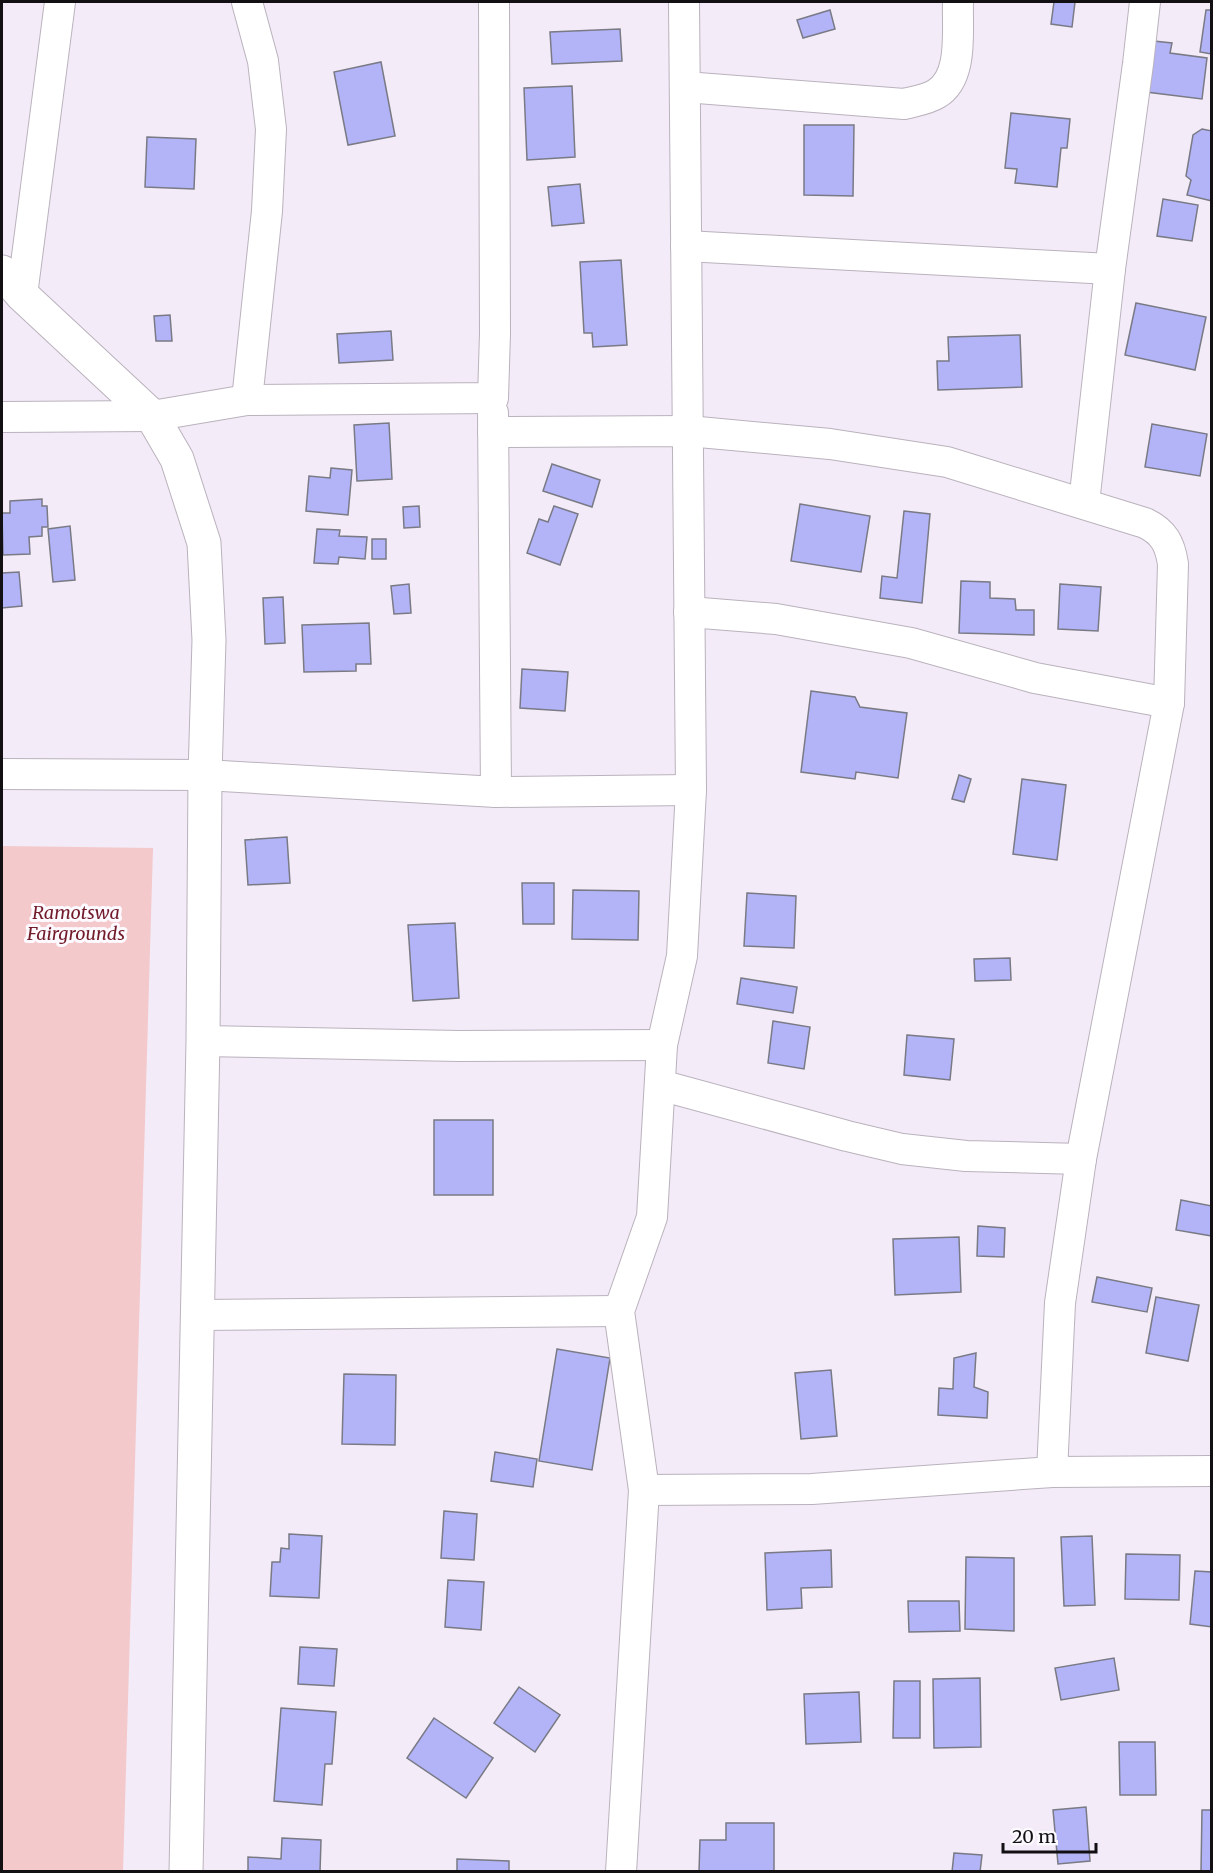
<svg xmlns="http://www.w3.org/2000/svg" width="1213" height="1873" viewBox="0 0 1213 1873" font-family="Merriweather,serif">
<rect width="100%" height="100%" fill="#f3ebf7"/>
<polygon fill="#f3c9cb" points="2,846 153,848 123,1871 2,1871"/>
<g fill="#b3b4f8" stroke="#797a85" stroke-width="1.5">
<polygon points="1054,2 1075,2 1072,27 1051,24"/>
<polygon points="830,10 835,29 803,38 797,20"/>
<polygon points="1206,10 1212,10 1212,54 1200,52"/>
<polygon points="620,29 622,61 552,64 550,32"/>
<polygon points="1144,40 1172,43 1170,53 1207,58 1202,99 1138,91"/>
<polygon points="381,62 395,136 348,145 334,72"/>
<polygon points="572,86 575,157 527,160 524,88"/>
<polygon points="1011,113 1070,119 1067,148 1061,148 1057,187 1015,183 1017,169 1005,168"/>
<polygon points="804,125 854,125 853,196 804,195"/>
<polygon points="1202,129 1212,131 1212,201 1187,195 1191,180 1186,176 1193,135"/>
<polygon points="147,137 196,139 194,189 145,187"/>
<polygon points="580,184 584,223 552,226 548,187"/>
<polygon points="1163,199 1198,205 1192,241 1157,236"/>
<polygon points="621,260 627,345 593,347 592,333 584,333 580,262"/>
<polygon points="1136,303 1206,317 1195,370 1125,355"/>
<polygon points="170,315 172,341 156,341 154,316"/>
<polygon points="391,331 393,360 339,363 337,334"/>
<polygon points="1020,335 1022,387 938,390 937,361 949,361 948,337"/>
<polygon points="389,423 392,479 357,481 354,425"/>
<polygon points="1152,424 1207,434 1200,476 1145,467"/>
<polygon points="552,464 600,480 592,507 543,491"/>
<polygon points="331,468 352,470 348,515 306,511 309,476 330,478"/>
<polygon points="42,499 42,506 47,506 48,527 42,527 42,536 29,537 30,554 3,555 2,513 10,513 10,501"/>
<polygon points="800,504 870,516 861,572 791,561"/>
<polygon points="419,506 420,527 404,528 403,507"/>
<polygon points="554,506 578,514 560,565 527,553 539,519 548,522"/>
<polygon points="904,511 930,514 922,603 880,598 882,576 897,578"/>
<polygon points="70,526 75,580 53,582 48,529"/>
<polygon points="317,529 340,530 339,536 367,537 365,559 339,557 338,564 314,563"/>
<rect x="372" y="539" width="14" height="20"/>
<polygon points="19,572 22,606 2,608 2,573"/>
<polygon points="961,581 990,582 990,598 1015,599 1016,610 1034,610 1034,635 959,633"/>
<polygon points="409,584 411,613 394,614 391,586"/>
<polygon points="1060,584 1101,587 1098,631 1058,629"/>
<polygon points="283,597 285,643 265,644 263,598"/>
<polygon points="369,623 371,664 356,664 356,671 304,672 302,625"/>
<polygon points="522,669 568,672 565,711 520,708"/>
<polygon points="811,691 855,697 860,707 907,713 898,778 856,772 855,779 801,772"/>
<polygon points="959,775 971,779 964,802 952,799"/>
<polygon points="1022,779 1066,785 1057,860 1013,854"/>
<polygon points="287,837 290,883 248,885 245,840"/>
<polygon points="522,883 554,883 554,924 523,924"/>
<polygon points="573,890 639,891 638,940 572,939"/>
<polygon points="747,893 796,896 794,948 744,946"/>
<polygon points="455,923 459,998 413,1001 408,925"/>
<polygon points="1010,958 1011,980 975,981 974,959"/>
<polygon points="741,978 797,987 793,1013 737,1004"/>
<polygon points="773,1021 810,1027 804,1069 768,1063"/>
<polygon points="907,1035 954,1039 950,1080 904,1075"/>
<rect x="434" y="1120" width="59" height="75"/>
<polygon points="1181,1200 1212,1206 1212,1236 1176,1230"/>
<polygon points="978,1226 1005,1228 1004,1257 977,1256"/>
<polygon points="959,1237 961,1292 895,1295 893,1239"/>
<polygon points="1097,1277 1152,1288 1147,1312 1092,1302"/>
<polygon points="1156,1297 1199,1305 1188,1361 1146,1353"/>
<polygon points="557,1349 610,1358 592,1470 539,1461"/>
<polygon points="976,1353 974,1387 988,1392 987,1418 938,1415 939,1388 953,1389 954,1358"/>
<polygon points="831,1370 837,1436 801,1439 795,1373"/>
<polygon points="344,1374 396,1375 395,1445 342,1444"/>
<polygon points="495,1452 537,1459 533,1487 491,1481"/>
<polygon points="444,1511 477,1514 474,1560 441,1558"/>
<polygon points="289,1534 322,1536 319,1598 270,1596 272,1562 280,1562 281,1548 289,1549"/>
<polygon points="1092,1536 1095,1605 1064,1606 1061,1537"/>
<polygon points="831,1550 832,1587 801,1588 802,1608 767,1610 765,1553"/>
<polygon points="1126,1554 1180,1555 1179,1600 1125,1599"/>
<polygon points="966,1557 1014,1558 1014,1631 965,1629"/>
<polygon points="1195,1571 1212,1572 1212,1627 1190,1624"/>
<polygon points="448,1580 484,1582 481,1630 445,1627"/>
<polygon points="908,1601 959,1601 960,1631 909,1632"/>
<polygon points="300,1647 337,1649 334,1686 298,1684"/>
<polygon points="1114,1658 1119,1690 1061,1700 1055,1668"/>
<polygon points="980,1678 981,1747 934,1748 933,1679"/>
<polygon points="894,1681 920,1681 920,1738 893,1738"/>
<polygon points="519,1687 560,1715 535,1752 494,1723"/>
<polygon points="859,1692 861,1742 806,1744 804,1694"/>
<polygon points="281,1708 336,1712 332,1764 325,1764 322,1805 274,1801"/>
<polygon points="434,1718 493,1758 466,1798 407,1758"/>
<polygon points="1119,1742 1155,1742 1156,1795 1120,1795"/>
<polygon points="1086,1807 1090,1861 1058,1864 1053,1810"/>
<polygon points="1202,1810 1212,1810 1212,1872 1201,1872"/>
<polygon points="726,1823 774,1823 774,1872 699,1872 700,1840 726,1840"/>
<polygon points="282,1838 321,1840 320,1872 248,1872 248,1857 281,1859"/>
<polygon points="954,1853 982,1855 980,1872 952,1872"/>
<polygon points="457,1859 509,1861 509,1872 457,1872"/>
</g>
<g fill="none" stroke-linecap="round" stroke-linejoin="round">
<g stroke="#bab2bd" stroke-width="32">
<g id="street">
<path d="M685 87 904 104C915 101 926 100 936 94 964 78 957 30 958 2"/>
<polyline points="686,246 1110,269"/>
<polyline points="22,295 60,2"/>
<polyline points="247,400 267,211 271,129 263,61 247,2"/>
<polyline points="493,413 496,792"/>
<polyline points="2,417 152,416 247,400 493,398 495,333 494,2"/>
<path d="M493 432 688 431 830 444 947 462 1145 523C1164 532 1170 544 1173 564L1169 703 1081 1159 1060 1303 1052 1472 1212 1471"/>
<polyline points="1084,503 1110,269 1138,64 1145,2"/>
<polyline points="689,612 776,619 911,643 1035,678 1169,703"/>
<polyline points="2,774 205,775 496,792 691,790"/>
<polyline points="203,1041 459,1046 662,1045"/>
<polyline points="660,1085 847,1136 902,1149 966,1156 1081,1159"/>
<polyline points="197,1315 619,1311"/>
<polyline points="644,1490 812,1489 1052,1472"/>
<polyline points="621,1872 644,1490 619,1311 652,1217 662,1045 682,956 691,790 684,2"/>
</g>
</g>
<g stroke="#bab2bd" stroke-width="35">
<polyline id="secondary" points="2,272 22,295 152,416 177,459 204,543 209,640 205,775 203,1041 186,1872"/>
</g>
<use href="#street" stroke="#fff" stroke-width="30"/>
<use href="#secondary" stroke="#fff" stroke-width="33"/>
</g>
<g text-anchor="middle" stroke-width="6" stroke-linejoin="round" paint-order="stroke">
<g font-size="18" font-style="italic" fill="#711a29" stroke="#fdfaff">
<text x="76" y="919">Ramotswa<tspan x="76" dy="21">Fairgrounds</tspan></text>
</g>
</g>
<rect width="1213" height="1873" fill="none" stroke="#121013" stroke-width="6"/>
<path d="M1003 1843v9h93v-9" fill="none" stroke="#121013" stroke-width="3"/>
<text x="1012" y="1843" font-size="18" fill="#121013" stroke="#fdfaff" stroke-width="4.5" paint-order="stroke">20 m</text>
</svg>
